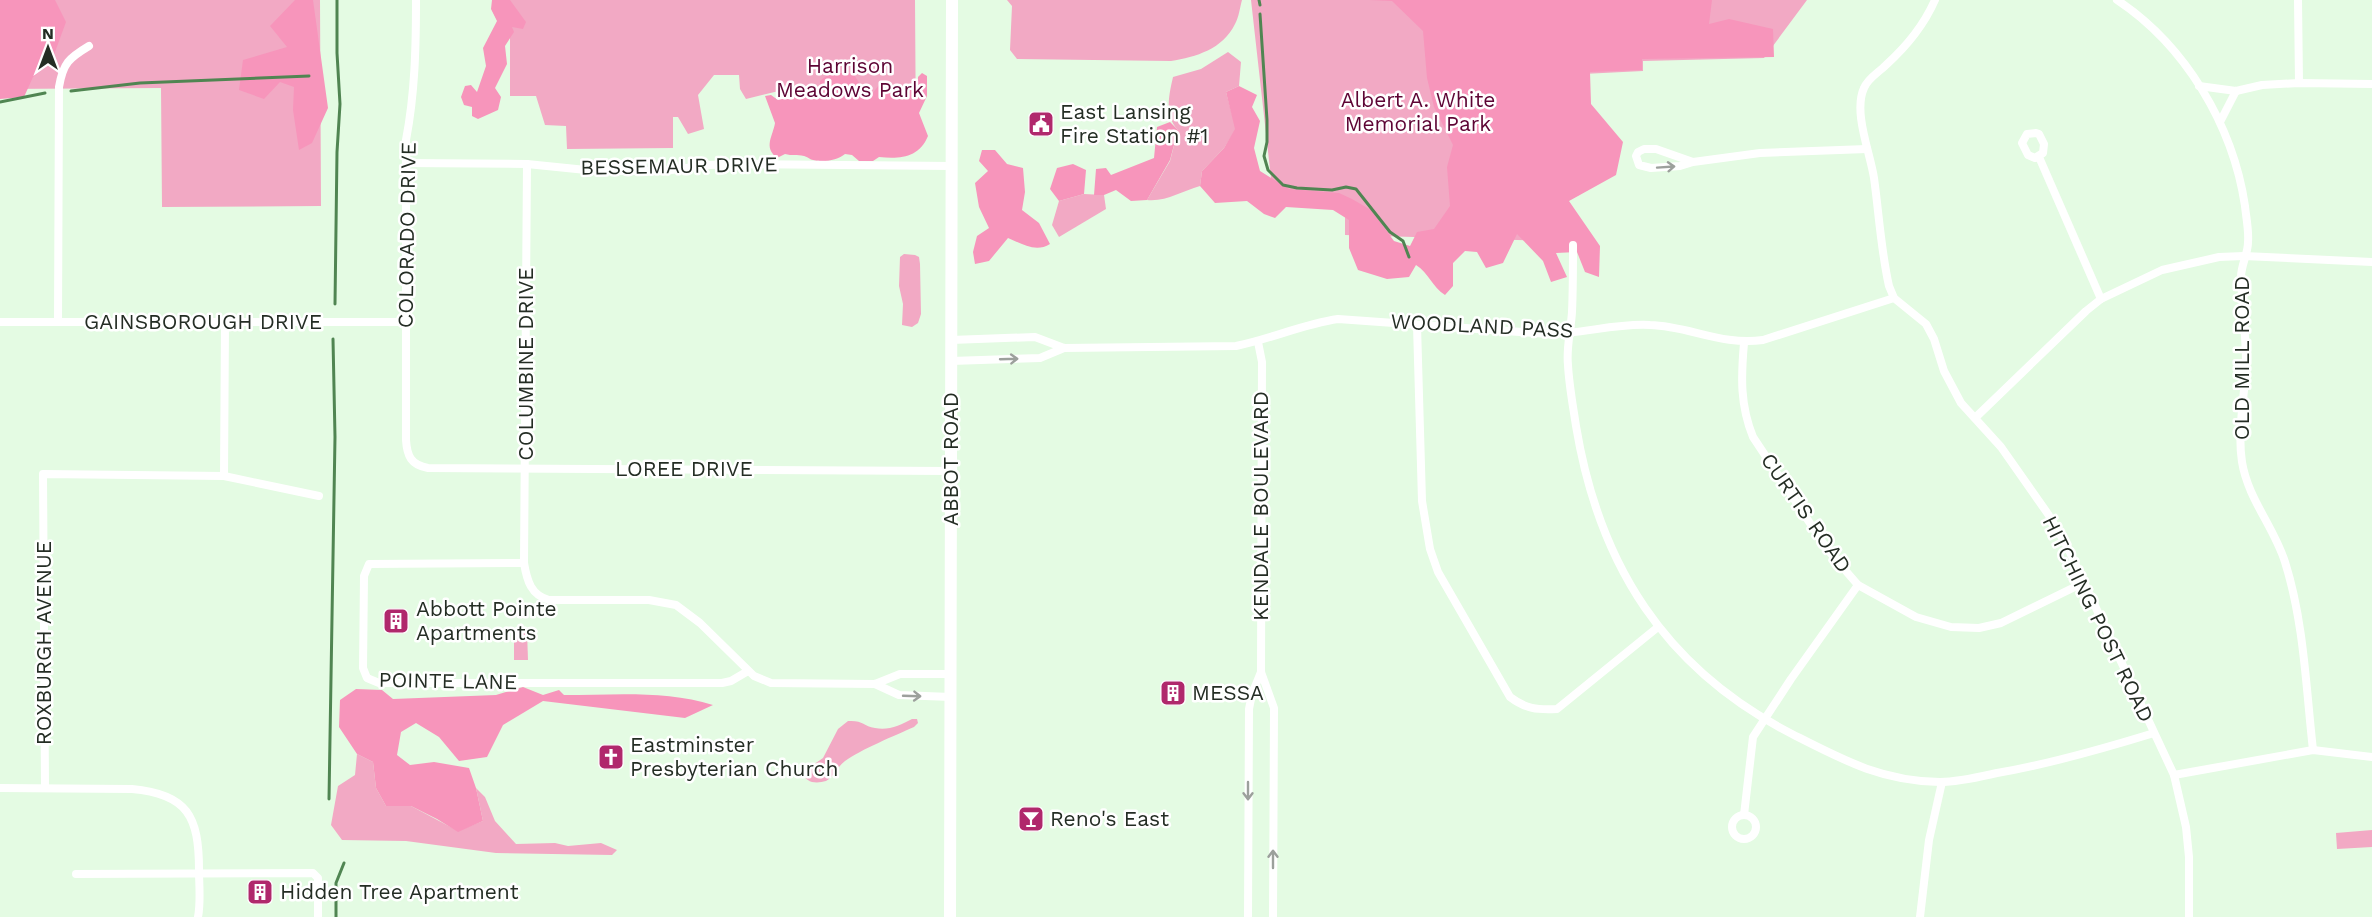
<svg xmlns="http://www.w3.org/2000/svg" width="2372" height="917" viewBox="0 0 2372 917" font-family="'Work Sans',sans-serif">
<rect width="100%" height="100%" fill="#e4fbe3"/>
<g fill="#f2a9c4">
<polygon points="0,0 320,0 321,206 162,207 161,88 0,89"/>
<polygon points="510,0 915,0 916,147 784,148 783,90 746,99 740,89 739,75 714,75 698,95 704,129 688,134 678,117 673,117 673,148 567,149 566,126 545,125 536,96 510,96"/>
<path d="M1007 0H1242C1240 7 1239 17 1235 24 1223 49 1196 57 1171 61L1017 59 1010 50 1012 6Z"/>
<polygon points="1251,0 1807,0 1764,58 1643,61 1643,71 1583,74 1584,192 1568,201 1585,242 1345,235 1345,196 1273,196"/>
<path d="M1228 52 1241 62 1239 86 1226 92 1236 129 1224 148 1202 171 1200 186C1182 191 1166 202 1147 200L1170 161 1178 130C1164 115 1169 95 1173 77L1201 69Z"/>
<polygon points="1084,194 1104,195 1106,209 1059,237 1052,225 1059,201"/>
<polygon points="904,254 915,255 919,257 920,264 921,314 918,323 912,327 902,325 903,304 899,286 900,257"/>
<polygon points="527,631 528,660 514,660 514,632"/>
<path d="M912 719H917L918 723 914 727C896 735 860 750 845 761 838 766 833 778 826 781 816 784 805 783 803 772L823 758 838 729 848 721C863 720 863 726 875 728 888 731 901 725 912 719Z"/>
<polygon points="357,754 373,762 376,788 386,806 411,806 458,831 483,821 476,788 485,797 495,821 516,844 555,843 568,846 601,843 617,850 612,855 496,853 406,841 342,840 331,825 338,786 355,775"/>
<polygon points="2372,830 2372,847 2337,849 2336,833"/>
</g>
<g fill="#f795bb">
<polygon points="0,0 55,0 66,22 51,63 33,77 24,97 0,99"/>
<polygon points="295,0 313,0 328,108 312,143 299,150 293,110 294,87 280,82 264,99 239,90 243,60 287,47 270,26"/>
<polygon points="492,0 510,0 526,22 523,29 512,27 514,32 505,46 507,64 495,88 501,97 498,110 478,119 472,116 472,107 464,105 461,97 465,86 471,85 477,92 486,66 483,48 497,21 491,9"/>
<path d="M1370 0H1712L1709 24 1729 19 1773 29 1774 57 1642 59V70L1590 72 1591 104 1623 142 1616 175 1569 201 1600 246 1599 277 1585 272 1577 252 1556 253 1567 277 1551 282 1543 261 1517 234 1503 263 1486 268 1477 252 1465 251 1453 263V286L1445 295C1432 287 1429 273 1416 265L1409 277 1387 279 1358 270 1349 248V220L1333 210 1286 207 1275 218 1264 214 1247 201 1215 203 1200 186 1202 171 1224 148 1235 129 1226 92 1239 86 1257 95 1252 107 1260 121 1254 148 1260 171 1289 189 1339 193 1352 199 1371 210 1394 241 1410 246 1417 232 1434 229 1450 206 1447 167 1453 145 1434 107 1427 78 1423 31 1392 1Z"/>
<path d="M830 73H853L866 94H872L879 85 889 83 895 93 900 96C903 88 910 86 918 86V77L922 73 927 76V96L919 113 928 136C919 158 900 159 879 157L873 161H859L852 155 845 154C838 160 823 163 813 160 811 160 806 156 804 156 797 154 792 156 785 154L777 158C763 147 773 136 775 123L765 96 771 95 778 100 806 88 809 93 816 97 820 93V81Z"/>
<polygon points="1170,122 1178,130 1170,160 1147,200 1131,201 1116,190 1104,195 1094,195 1096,169 1106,168 1111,175 1154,158 1157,127"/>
<path d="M982 150H995L1007 164 1023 168 1025 192 1022 210 1039 223 1050 244C1036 253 1022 244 1008 238L989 261 975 264 973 252 977 236 989 228 979 207 975 183 988 171 979 161Z"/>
<polygon points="1073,164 1086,170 1084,194 1059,201 1050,189 1057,168"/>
<path d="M523 687 543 695 559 690 564 695C613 695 666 690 713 705L685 718 543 701 503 725 487 757 459 761 439 737 416 723 401 732 397 755 410 765 434 762 469 768 476 788 483 821 458 832 437 819 411 806H386L376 788 373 762 357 754 339 727 340 700 356 689 382 690 393 699 496 695Z"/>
</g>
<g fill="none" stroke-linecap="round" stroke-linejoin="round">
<g stroke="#508552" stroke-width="3">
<polyline points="1259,0 1260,5"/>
<polyline points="1260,14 1267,120 1267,142 1264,156 1268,170 1283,185 1297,188 1332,190 1346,187 1356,189 1390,232 1403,241 1409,257"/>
<polyline points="71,91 140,83 309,76"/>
<polyline points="0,102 45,93"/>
<polyline points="335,304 337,152 340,104 337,53 337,0"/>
<polyline points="329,799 335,437 333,339"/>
<polyline points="336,917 336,883 344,863"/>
</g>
<g stroke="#fff" stroke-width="8">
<path d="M416 0C416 47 415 93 406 140V440C407 456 411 465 428 468L951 471"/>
<path d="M1935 0C1924 25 1906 47 1886 65 1878 73 1868 78 1864 88 1853 112 1870 152 1874 178 1879 214 1881 251 1889 286L1894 298 1926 324 1934 339 1944 371 1961 403 2001 447 2048 514 2068 548 2174 775 2186 827 2189 857V917"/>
<path d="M2117 0C2185 45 2233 125 2245 206 2246 217 2249 230 2248 242 2248 254 2241 265 2241 277 2242 306 2246 334 2246 363 2245 396 2237 430 2242 462 2248 499 2274 527 2285 562 2304 622 2306 688 2313 750"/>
<polyline points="2298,0 2299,83"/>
<polyline points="2199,86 2236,91 2262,85 2299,83 2372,84"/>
<polyline points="2220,122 2236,91"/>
<polygon points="2036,133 2039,134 2044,144 2043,153 2035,158 2028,155 2022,143 2027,134"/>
<polyline points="2039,157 2101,299"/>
<polyline points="1693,162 1656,149 1644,149 1638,152 1636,156 1639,165 1651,168 1680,166 1693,162 1760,153 1867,149"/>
<polyline points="406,163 527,164 596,171 664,171 709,165 745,164 952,166"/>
<path d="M527 164 524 563C527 581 531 595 549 600H649L676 605 700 623 754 676 771 683 875 684 900 674H951"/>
<path d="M1573 245C1573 268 1573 290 1572 312 1571 329 1566 348 1568 365 1569 385 1573 406 1576 426 1599 565 1665 669 1792 734 1843 760 1881 781 1940 782 1959 782 1979 777 1997 773 2050 764 2102 749 2154 733"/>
<polyline points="0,322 406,322"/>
<path d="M58 322 59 87C63 63 69 58 89 46"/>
<path d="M1417 325 1422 501 1430 549 1438 572 1510 697C1526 709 1537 710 1557 709L1658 627"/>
<path d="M951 340 1035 337 1064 348 1236 346C1271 339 1303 324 1338 319L1549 334C1583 334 1615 323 1650 325 1689 326 1722 346 1763 340L1894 298"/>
<polyline points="1258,342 1262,362 1261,672 1274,708 1273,917"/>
<path d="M1744 343C1741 377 1740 405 1753 437L1827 549 1845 570 1858 585 1916 617 1951 627 1979 628 2001 623 2083 583"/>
<polyline points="951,361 1040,358 1064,348"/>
<polyline points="1975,418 2086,311 2101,299 2162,270 2219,257 2244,256 2372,262"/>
<polyline points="224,476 225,322"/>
<polyline points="524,563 369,564 364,576 363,668 367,678 379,683 722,683 731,681 748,671"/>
<polyline points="875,684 899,695 951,697"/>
<polyline points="2174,775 2313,750 2372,757"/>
<path d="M0 788 132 789C188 794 199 817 199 870 199 885 201 902 198 917"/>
<polyline points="45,788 43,474 224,476 319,496"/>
<polyline points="1744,815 1753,737 1791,679 1858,585"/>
<circle cx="1744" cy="827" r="12"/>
<polyline points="76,874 313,873 318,878 318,917"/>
<polyline points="1248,917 1249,709 1252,694 1261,672"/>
<polyline points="1920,917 1929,840 1942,782"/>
</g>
<polyline stroke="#fff" stroke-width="12" points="950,917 952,0"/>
</g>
<defs><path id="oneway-shaft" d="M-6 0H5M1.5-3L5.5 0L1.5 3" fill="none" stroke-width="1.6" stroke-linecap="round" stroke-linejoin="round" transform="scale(1.5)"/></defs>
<g stroke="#9ca09c">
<use href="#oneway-shaft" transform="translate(1666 167) rotate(-4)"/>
<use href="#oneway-shaft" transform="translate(1009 359) rotate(-2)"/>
<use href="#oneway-shaft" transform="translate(912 696) rotate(2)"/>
<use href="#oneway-shaft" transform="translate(1248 791) rotate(90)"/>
<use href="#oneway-shaft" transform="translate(1273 859) rotate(-90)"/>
</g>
<defs>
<g id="civic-square" transform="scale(1.35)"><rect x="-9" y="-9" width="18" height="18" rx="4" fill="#b0286c" stroke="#fff"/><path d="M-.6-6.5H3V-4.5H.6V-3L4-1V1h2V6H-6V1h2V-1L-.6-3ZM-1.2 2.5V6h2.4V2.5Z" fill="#fff"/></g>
<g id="building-square" transform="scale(1.35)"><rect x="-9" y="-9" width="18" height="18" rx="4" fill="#b0286c" stroke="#fff"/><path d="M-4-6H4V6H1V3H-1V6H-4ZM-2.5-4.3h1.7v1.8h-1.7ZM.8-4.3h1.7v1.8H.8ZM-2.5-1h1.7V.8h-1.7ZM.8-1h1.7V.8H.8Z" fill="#fff"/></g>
<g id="church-square" transform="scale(1.35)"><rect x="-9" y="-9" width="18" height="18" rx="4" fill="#b0286c" stroke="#fff"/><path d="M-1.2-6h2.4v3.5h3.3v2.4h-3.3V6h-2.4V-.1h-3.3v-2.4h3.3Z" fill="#fff"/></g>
<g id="bar-square" transform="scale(1.35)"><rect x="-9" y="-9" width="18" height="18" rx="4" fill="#b0286c" stroke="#fff"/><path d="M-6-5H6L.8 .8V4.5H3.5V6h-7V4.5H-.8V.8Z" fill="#fff"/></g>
</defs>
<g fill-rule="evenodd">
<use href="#civic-square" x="1041" y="124"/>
<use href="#building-square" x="396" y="621"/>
<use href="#building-square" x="1173" y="693"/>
<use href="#church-square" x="611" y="757"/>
<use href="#bar-square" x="1031" y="819"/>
<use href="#building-square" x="260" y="892"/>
</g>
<g text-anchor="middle" stroke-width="5" stroke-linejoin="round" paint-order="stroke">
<g font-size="21" fill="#5d0434" stroke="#fff">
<text x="850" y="73">Harrison<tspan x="850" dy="24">Meadows Park</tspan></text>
<text x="1418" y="107">Albert A. White<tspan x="1418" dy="24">Memorial Park</tspan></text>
</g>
<g font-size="21" fill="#242d24" stroke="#fff" text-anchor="start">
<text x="1060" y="119">East Lansing<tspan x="1060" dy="24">Fire Station #1</tspan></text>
<text x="416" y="616">Abbott Pointe<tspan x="416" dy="24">Apartments</tspan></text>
<text x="1192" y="700">MESSA</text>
<text x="630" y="752">Eastminster<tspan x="630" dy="24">Presbyterian Church</tspan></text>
<text x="1050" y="826">Reno's East</text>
<text x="280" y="899">Hidden Tree Apartment</text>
</g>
<g font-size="21" fill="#242d24" stroke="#fff">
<text transform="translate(679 166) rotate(-1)" y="7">BESSEMAUR DRIVE</text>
<text transform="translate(407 235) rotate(-89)" y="7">COLORADO DRIVE</text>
<text x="203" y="329">GAINSBOROUGH DRIVE</text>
<text transform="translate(1482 326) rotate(3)" y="7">WOODLAND PASS</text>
<text transform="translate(2242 358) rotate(-90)" y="7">OLD MILL ROAD</text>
<text transform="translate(526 364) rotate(-90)" y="7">COLUMBINE DRIVE</text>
<text transform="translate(951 459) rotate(-90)" y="7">ABBOT ROAD</text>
<text x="684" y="476">LOREE DRIVE</text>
<text transform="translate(1261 506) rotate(-90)" y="7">KENDALE BOULEVARD</text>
<text transform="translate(1806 513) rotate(55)" y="7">CURTIS ROAD</text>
<text transform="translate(2098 619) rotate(64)" y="7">HITCHING POST ROAD</text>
<text transform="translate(44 643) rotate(-90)" y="7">ROXBURGH AVENUE</text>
<text transform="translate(448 681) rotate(1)" y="7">POINTE LANE</text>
</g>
</g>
<g transform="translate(48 48)" stroke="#ffffff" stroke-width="4.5" paint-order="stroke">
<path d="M0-4.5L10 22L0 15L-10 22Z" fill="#242d24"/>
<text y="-9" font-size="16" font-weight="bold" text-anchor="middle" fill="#242d24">N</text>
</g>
</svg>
